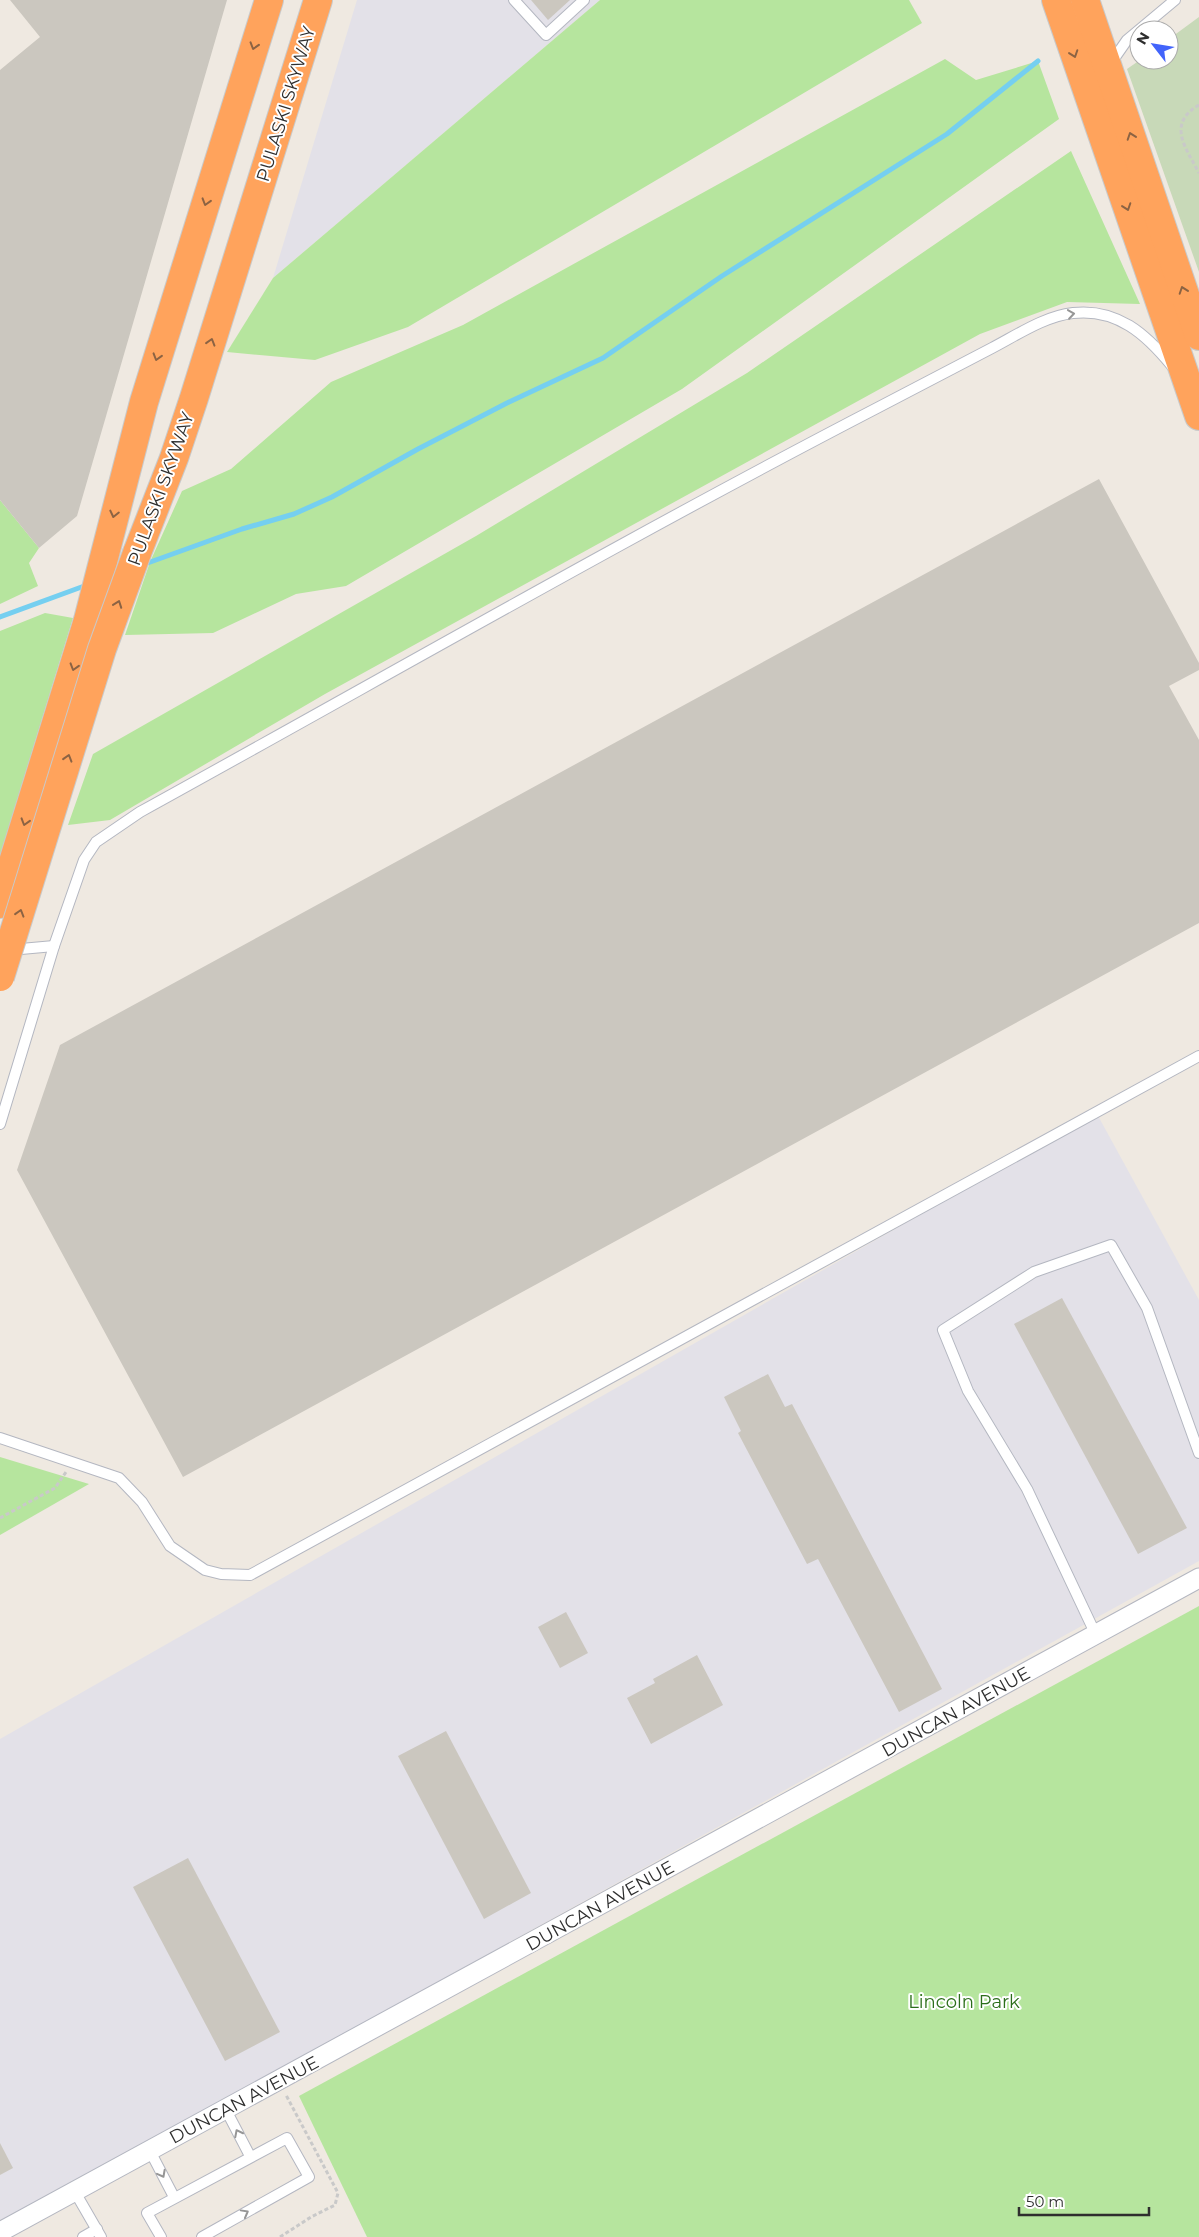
<svg xmlns="http://www.w3.org/2000/svg" width="1199" height="2237" viewBox="0 0 1199 2237" font-family="Montserrat,sans-serif">
<rect width="100%" height="100%" fill="#efe9e1"/>
<g fill="#e3e1e8">
<polygon points="357,0 600,0 273,278"/>
<polygon points="1097,1114 1199,1300 1199,1561 0,2224 0,1739"/>
</g>
<g fill="#b6e59e">
<polygon points="600,0 909,0 922,23 408,327 315,360 227,352 273,278"/>
<polygon points="945,59 976,80 1038,61 1059,119 682,389 346,586 296,594 213,633 125,635 150,562 182,491 231,469 331,382 463,325"/>
<polygon points="1071,151 1140,304 1067,302 980,334 325,694 110,820 68,825 93,754 476,536 747,373"/>
<polygon points="0,500 39,548 29,563 38,586 0,604"/>
<polygon points="45,613 73,618 0,856 0,631"/>
<polygon points="0,1457 89,1484 0,1535"/>
<polygon points="1199,1606 1199,2237 367,2237 299,2096"/>
</g>
<polygon fill="#c8d9b8" points="1199,17 1199,272 1127,69 1140,60 1169,60 1169,39"/>
<g fill="none" stroke-linecap="round" stroke-linejoin="round">
<g stroke="#75cff0" stroke-width="5">
<polyline points="142,565 242,529 294,514 332,497 418,449 507,403 603,358 722,276 947,134 1038,61"/>
<polyline points="0,617 87,585"/>
</g>
</g>
<g fill="#cbc7bf">
<polygon points="10,0 227,0 77,516 39,548 0,500 0,70 40,37"/>
<polygon points="531,0 570,0 548,20"/>
<polygon points="1099,479 1199,663 1199,670 1169,686 1199,740 1199,923 183,1477 17,1170 60,1045"/>
<polygon points="1062,1298 1187,1528 1138,1554 1014,1324"/>
<polygon points="768,1374 785,1407 792,1404 942,1689 899,1712 818,1559 807,1564 738,1433 741,1431 724,1397"/>
<polygon points="566,1612 588,1653 560,1668 538,1627"/>
<polygon points="697,1655 723,1705 651,1744 627,1698 655,1683 653,1679"/>
<polygon points="446,1731 531,1893 484,1919 398,1756"/>
<polygon points="188,1858 280,2032 225,2061 133,1887"/>
<polygon points="0,2143 13,2168 0,2175"/>
</g>
<g fill="none" stroke-linecap="round" stroke-linejoin="round">
<g stroke="#b4b7c1" stroke-width="12">
<g id="lane">
<polyline points="514,0 546,35 584,0"/>
<polyline points="1111,63 1127,40 1175,0"/>
<polyline points="10,950 54,946"/>
<path d="M0 1124 54 946 84 860 96 842 140 812C385 677 628 537 877 408 915 388 954 368 992 348 1017 335 1045 316 1073 313 1117 308 1146 334 1172 366"/>
<polyline points="0,1438 119,1478 142,1502 170,1546 205,1570 221,1574 250,1575 1199,1056"/>
<polyline points="1096,1635 1027,1489 968,1391 943,1330 1034,1272 1111,1245 1147,1308 1199,1453"/>
<polyline points="226,2110 250,2156"/>
<polyline points="150,2151 174,2197"/>
<polyline points="75,2192 101,2237"/>
<polyline points="83,2237 97,2229"/>
<polyline points="161,2237 147,2213 287,2138 309,2177 202,2237"/>
</g>
</g>
<g stroke="#b4b7c1" stroke-width="21">
<polyline id="street" points="0,2232 1199,1578"/>
</g>
<g stroke="#c9c9c9" stroke-width="30">
<g id="highway">
<polyline points="1056,0 1199,416"/>
<polyline points="1085,0 1199,336"/>
<polyline points="137,553 174,458 194,398 318,0"/>
<polyline points="0,904 88,620 144,402 269,0"/>
</g>
</g>
<g stroke="#c9c9c9" stroke-width="3" stroke-dasharray="4 2.5" stroke-linecap="butt">
<path d="M1199 105C1166 124 1186 148 1199 173"/>
<polyline points="0,1518 55,1488 66,1472"/>
<polyline points="280,2237 311,2217 335,2205 338,2193 286,2095"/>
</g>
<use href="#lane" stroke="#fff" stroke-width="10"/>
<use href="#street" stroke="#fff" stroke-width="19"/>
<use href="#highway" stroke="#ffa35c" stroke-width="28"/>
<g stroke="#c9c9c9" stroke-width="30" stroke-linecap="butt">
<polyline id="highway-bridge" points="0,977 102,649 137,553"/>
</g>
<use href="#highway-bridge" stroke="#ffa35c" stroke-width="28"/>
</g>
<defs><path id="oneway-chevron" d="M-2-3.5L2.5 0L-2 3.5" fill="none" stroke-width="1.6" stroke-linecap="round" stroke-linejoin="round" transform="scale(1.25)"/></defs>
<g stroke="#8c6343">
<use href="#oneway-chevron" transform="translate(254 46) rotate(107)"/>
<use href="#oneway-chevron" transform="translate(1074 54) rotate(71)"/>
<use href="#oneway-chevron" transform="translate(1131 136) rotate(-109)"/>
<use href="#oneway-chevron" transform="translate(206 202) rotate(107)"/>
<use href="#oneway-chevron" transform="translate(1127 207) rotate(71)"/>
<use href="#oneway-chevron" transform="translate(1183 290) rotate(-109)"/>
<use href="#oneway-chevron" transform="translate(211 342) rotate(-73)"/>
<use href="#oneway-chevron" transform="translate(157 357) rotate(107)"/>
<use href="#oneway-chevron" transform="translate(114 514) rotate(103)"/>
<use href="#oneway-chevron" transform="translate(118 604) rotate(-70)"/>
<use href="#oneway-chevron" transform="translate(74 667) rotate(107)"/>
<use href="#oneway-chevron" transform="translate(68 758) rotate(-73)"/>
<use href="#oneway-chevron" transform="translate(25 822) rotate(107)"/>
<use href="#oneway-chevron" transform="translate(20 913) rotate(-73)"/>
</g>
<g stroke="#969696">
<use href="#oneway-chevron" transform="translate(1071 314) rotate(-8)"/>
<use href="#oneway-chevron" transform="translate(238 2133) rotate(-117)"/>
<use href="#oneway-chevron" transform="translate(162 2174) rotate(62)"/>
<use href="#oneway-chevron" transform="translate(245 2213) rotate(-29)"/>
</g>
<g text-anchor="middle" stroke-width="4" stroke-linejoin="round" paint-order="stroke">
<g font-size="18" fill="#2e2e2e" stroke="#fff">
<text transform="translate(286 104) rotate(-73)" y="6">PULASKI SKYWAY</text>
<text transform="translate(161 489) rotate(-70)" y="6">PULASKI SKYWAY</text>
<text transform="translate(956 1712) rotate(-29)" y="6">DUNCAN AVENUE</text>
<text transform="translate(600 1906) rotate(-29)" y="6">DUNCAN AVENUE</text>
<text transform="translate(244 2100) rotate(-28)" y="6">DUNCAN AVENUE</text>
</g>
<g font-size="18" fill="#2c6e1b" stroke="#fff">
<text x="964" y="2008">Lincoln Park</text>
</g>
</g>
<g transform="translate(1154 45) rotate(301)"><circle r="24" fill="#ffffff" stroke="#ababab"/>
<path d="M0-4L9 19L0 12L-9 19Z" fill="#4264fb"/>
<text y="-8" font-size="14" font-weight="bold" text-anchor="middle" fill="#2e2e2e">N</text>
</g>
<path d="M1019 2207v8h130v-8" fill="none" stroke="#2e2e2e" stroke-width="2.5"/>
<text x="1026" y="2207" font-size="15" fill="#2e2e2e" stroke="#ffffff" stroke-width="4" paint-order="stroke">50 m</text>
</svg>
